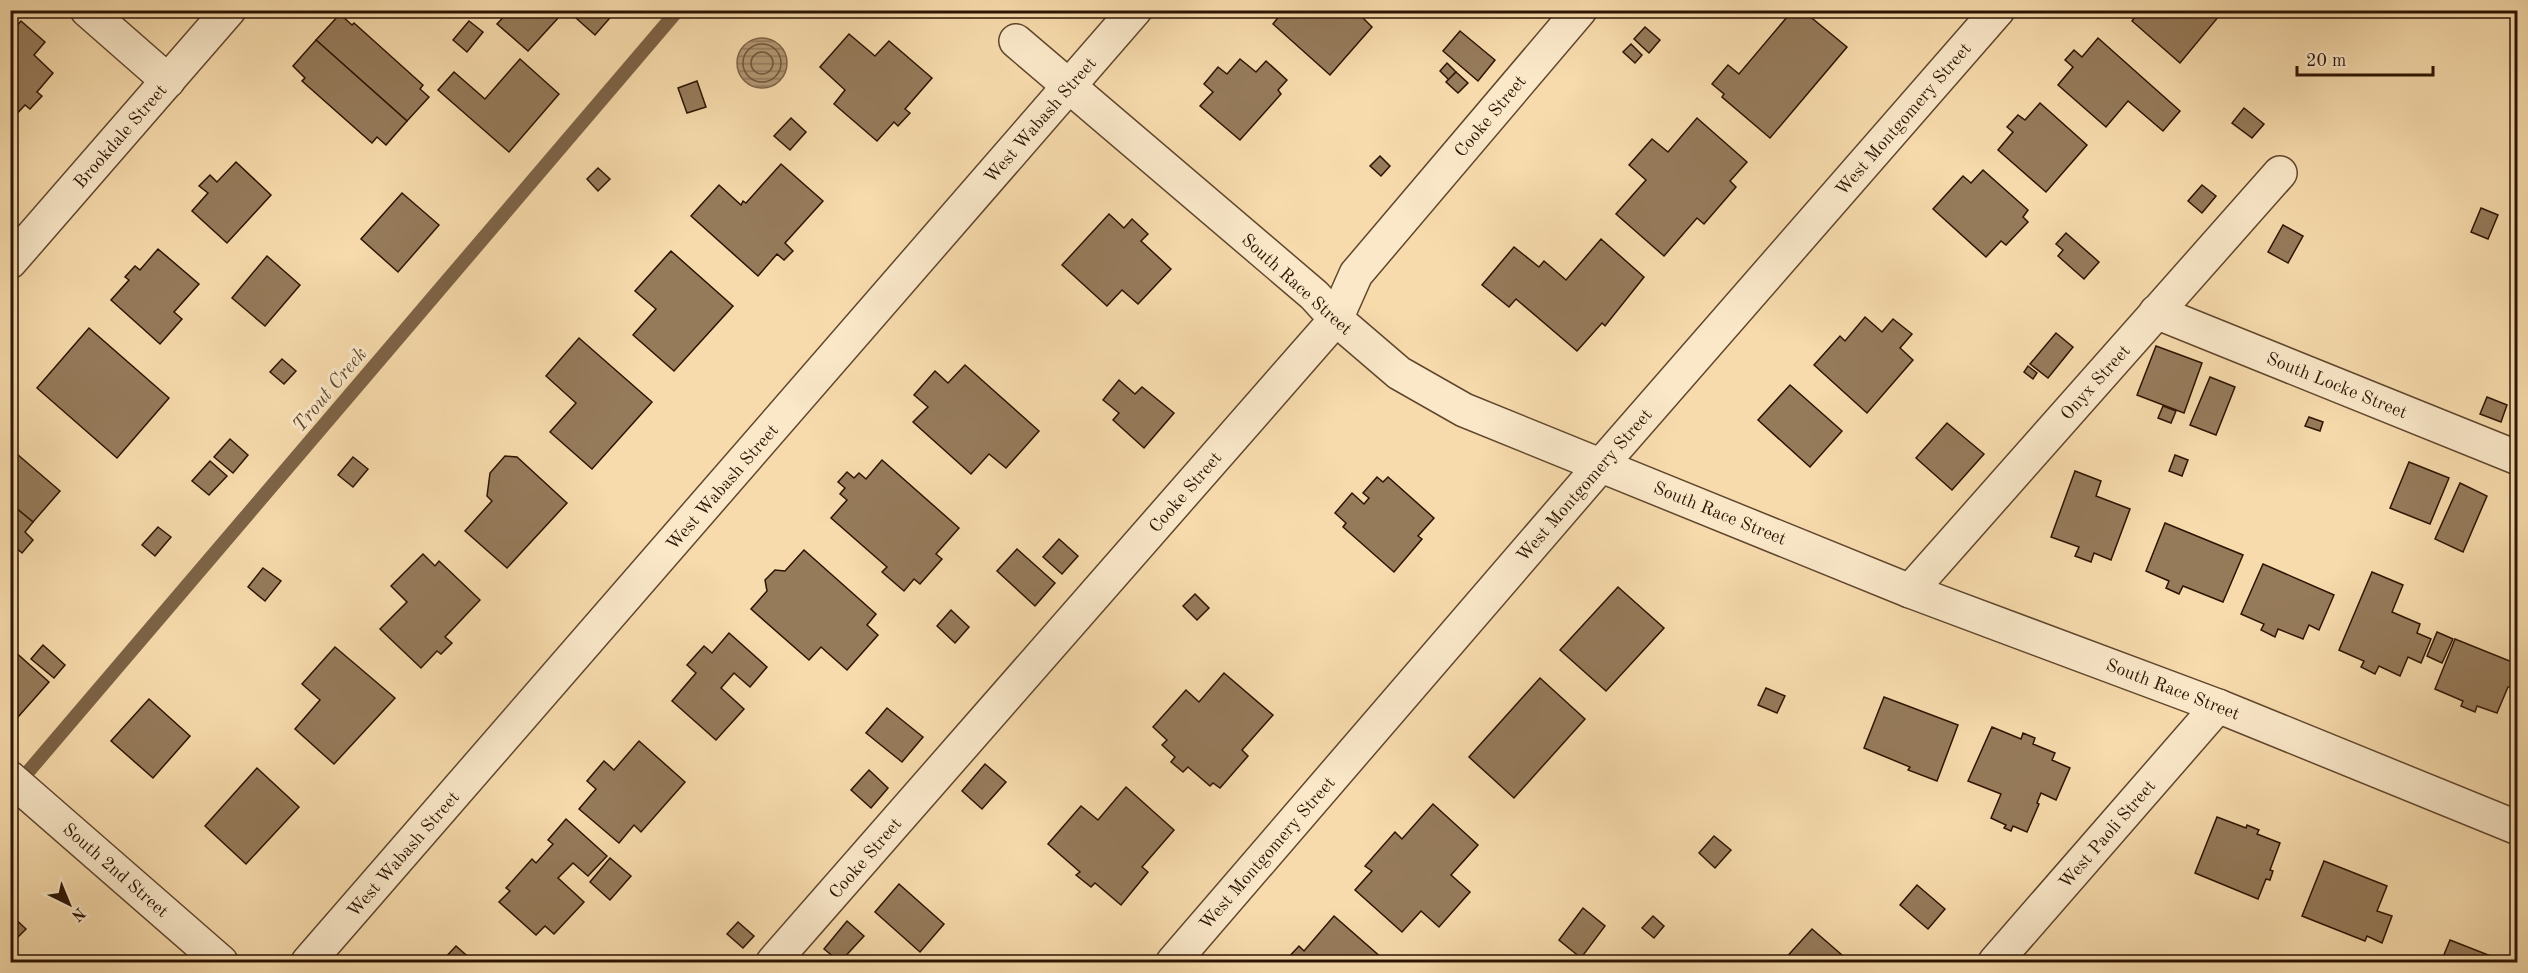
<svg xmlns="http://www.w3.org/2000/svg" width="2528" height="973" viewBox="0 0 2528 973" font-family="'Old Standard TT',serif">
<defs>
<pattern id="water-rules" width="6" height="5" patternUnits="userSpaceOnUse" patternTransform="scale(1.5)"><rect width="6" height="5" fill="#b29773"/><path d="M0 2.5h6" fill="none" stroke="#917a5c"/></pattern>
</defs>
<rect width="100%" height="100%" fill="#f7dbac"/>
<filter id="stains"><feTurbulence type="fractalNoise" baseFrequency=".00333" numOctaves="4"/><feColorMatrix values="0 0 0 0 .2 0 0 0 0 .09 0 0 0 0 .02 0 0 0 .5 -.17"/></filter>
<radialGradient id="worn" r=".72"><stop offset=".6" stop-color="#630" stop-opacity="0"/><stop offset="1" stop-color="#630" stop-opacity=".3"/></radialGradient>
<circle fill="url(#water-rules)" stroke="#7d6346" stroke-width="1.5" cx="762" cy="63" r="25"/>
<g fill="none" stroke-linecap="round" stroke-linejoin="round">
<g stroke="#70563b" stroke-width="1.5">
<circle cx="762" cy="63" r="19"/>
<circle cx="762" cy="63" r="11"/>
</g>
<polyline stroke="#7d6346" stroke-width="14" points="16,786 678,10"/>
</g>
<g fill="#967b5b" stroke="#2d1403" stroke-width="1.5">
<polygon points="510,10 558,10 554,15 558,18 528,51 497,24"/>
<polygon points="567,10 613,10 615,12 595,35"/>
<polygon points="1284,10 1355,10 1372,27 1330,75 1273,24"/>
<polygon points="1793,10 1802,10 1847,47 1770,138 1722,97 1724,94 1712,84 1728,65 1739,74"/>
<polygon points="2141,10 2224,10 2180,63 2132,21"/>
<polygon points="340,14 352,25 354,23 423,85 420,89 429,97 407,121 316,40"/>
<polygon points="21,21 45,42 34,55 53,73 37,92 42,96 30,109 25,105 10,121 10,33"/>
<polygon points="469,21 483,32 467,52 453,40"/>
<polygon points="1645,27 1660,40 1649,53 1634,39"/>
<polygon points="1460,31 1495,60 1478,81 1443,51"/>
<polygon points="849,34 875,56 889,41 932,78 905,109 910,113 898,126 894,122 877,141 834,104 845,90 820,67"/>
<polygon points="2098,38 2180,111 2163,131 2128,101 2106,127 2058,85 2073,67 2065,60 2074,50 2082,57"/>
<polygon points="316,40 407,121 386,145 377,137 372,143 302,81 305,78 293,66"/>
<polygon points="1631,44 1642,55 1635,63 1623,52"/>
<polygon points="520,59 559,94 509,152 438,90 454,72 485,99"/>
<polygon points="1240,59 1256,72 1266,61 1287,80 1278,90 1281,94 1240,140 1200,106 1213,92 1204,84 1218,67 1227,74"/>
<polygon points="1447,63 1456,72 1449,80 1440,71"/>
<polygon points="1456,72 1468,83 1458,93 1446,82"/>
<polygon points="697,81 706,107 687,113 678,88"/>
<polygon points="2040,103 2087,145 2046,192 1998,150 2013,132 2007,127 2018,115 2025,120"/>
<polygon points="2244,108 2264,124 2252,138 2232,123"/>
<polygon points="791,118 806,132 790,150 774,136"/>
<polygon points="1697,118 1747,162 1730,181 1736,187 1704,224 1697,218 1664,256 1616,214 1646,180 1629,165 1652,139 1668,152"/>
<polygon points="1380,156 1390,166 1381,176 1370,166"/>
<polygon points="236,162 271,195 227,243 192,211 208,193 199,186 210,175 217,182"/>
<polygon points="781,164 823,201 785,243 793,251 784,260 777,254 758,276 691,216 719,185 741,205 743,201 746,203"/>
<polygon points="598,168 610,179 598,191 587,179"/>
<polygon points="1983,170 2028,210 2023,217 2028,222 2006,245 2001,241 1986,257 1933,209 1963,176 1971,183"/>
<polygon points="2202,185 2216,196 2202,213 2188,201"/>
<polygon points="402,193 439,225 398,272 361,239"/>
<polygon points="2481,208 2498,215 2488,239 2471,232"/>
<polygon points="1109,214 1124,228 1132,219 1148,234 1141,241 1171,269 1138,304 1122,290 1107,306 1062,265"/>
<polygon points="2283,225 2303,236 2288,263 2268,252"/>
<polygon points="2066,233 2099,262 2084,279 2058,256 2063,250 2056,244"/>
<polygon points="1601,239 1644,277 1605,326 1602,323 1577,351 1516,299 1509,307 1482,285 1514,247 1539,267 1544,261 1566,280"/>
<polygon points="158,249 199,284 174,312 182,319 160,344 111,300 129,280 125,277 135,266 140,270"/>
<polygon points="671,251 733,306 674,371 633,335 656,309 635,291"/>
<polygon points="267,256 300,285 265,326 232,298"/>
<polygon points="1865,317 1882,332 1893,319 1912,334 1900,348 1913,360 1867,413 1814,365 1840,336 1845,341"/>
<polygon points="89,328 169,398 117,458 37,388"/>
<polygon points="2056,333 2073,347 2048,378 2030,364"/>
<polygon points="579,338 652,402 592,469 550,432 576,403 546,376"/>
<polygon points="2156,346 2202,363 2184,413 2137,395"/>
<polygon points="282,359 296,371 284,384 270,372"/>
<polygon points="965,365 1039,431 1006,468 989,454 971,474 913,422 928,407 914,395 935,371 948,383"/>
<polygon points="2028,366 2037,373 2033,379 2024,372"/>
<polygon points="2210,377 2235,387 2216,435 2190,425"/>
<polygon points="1119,380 1135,394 1142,387 1174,413 1144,448 1113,420 1119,413 1103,400"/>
<polygon points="1790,385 1842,431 1810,467 1758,420"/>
<polygon points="2487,397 2507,405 2501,422 2480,414"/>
<polygon points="2163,406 2176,411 2171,423 2158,418"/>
<polygon points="2309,417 2323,422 2320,431 2305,426"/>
<polygon points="1947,423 1984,454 1952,490 1916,458"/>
<polygon points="230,439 248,455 233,473 214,457"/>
<polygon points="10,448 60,491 33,522 10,503"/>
<polygon points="2175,455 2188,460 2182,476 2169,471"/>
<polygon points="505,456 517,457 567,503 507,568 465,531 492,501 487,496 490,473"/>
<polygon points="353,457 368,469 353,487 338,475"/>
<polygon points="882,460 959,528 936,554 942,559 920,584 914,579 904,591 882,572 887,567 831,518 847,500 840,494 845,488 838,482 847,472 854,478 859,473 866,479"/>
<polygon points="210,461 227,476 209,495 192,481"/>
<polygon points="2409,462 2449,478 2430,524 2390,508"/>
<polygon points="2075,471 2101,481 2096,496 2130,509 2111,560 2094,553 2091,562 2075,556 2079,547 2051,537"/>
<polygon points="1377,477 1383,482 1388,477 1434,518 1418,536 1422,539 1394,572 1343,527 1346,523 1335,513 1352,493 1364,504 1369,498 1363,493"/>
<polygon points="2460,483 2487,496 2463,552 2435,539"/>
<polygon points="10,503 33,522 25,532 33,540 22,553 13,545 10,548"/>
<polygon points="2165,523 2243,555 2223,602 2183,586 2179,594 2166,588 2169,581 2146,571"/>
<polygon points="158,527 171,537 155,556 142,545"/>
<polygon points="1059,539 1078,556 1062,574 1043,557"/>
<polygon points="1017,549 1055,583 1035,606 997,571"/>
<polygon points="804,550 876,614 867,625 878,635 847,670 821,647 809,660 751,609 767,591 765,580 775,570 785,571"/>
<polygon points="423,554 435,566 439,561 480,600 445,637 452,643 441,654 437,651 421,668 380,629 407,602 391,586"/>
<polygon points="2263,564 2334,595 2319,630 2309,625 2303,639 2278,629 2275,637 2261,630 2264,624 2241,614"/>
<polygon points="263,568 281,581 265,601 248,587"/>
<polygon points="2372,572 2403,585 2392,612 2420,624 2417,633 2431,639 2421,663 2408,657 2400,676 2379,666 2375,674 2361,667 2364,661 2339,650"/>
<polygon points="1618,587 1664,628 1606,691 1560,650"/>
<polygon points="1195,594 1209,608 1197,620 1183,606"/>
<polygon points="951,610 969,627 955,643 937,626"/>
<polygon points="2437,632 2453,639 2442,663 2427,656"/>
<polygon points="729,633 767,667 750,687 734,673 721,688 744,709 716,740 672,701 696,673 687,665 704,646 712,653"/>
<polygon points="2455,639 2517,664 2512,678 2514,679 2511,687 2508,687 2497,713 2477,706 2475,712 2461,706 2463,701 2435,689"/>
<polygon points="43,645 65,665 54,678 31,659"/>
<polygon points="335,647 395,698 334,764 295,729 320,700 302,684"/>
<polygon points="13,650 49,682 18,717 10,711 10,653"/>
<polygon points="1224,673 1273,715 1242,750 1248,756 1220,788 1213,783 1210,786 1188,767 1183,772 1171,762 1175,757 1162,745 1167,740 1153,727 1186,690 1199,702"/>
<polygon points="1540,678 1585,719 1514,798 1469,757"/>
<polygon points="1766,688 1785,696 1777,713 1758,705"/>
<polygon points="1884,697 1958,725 1937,781 1908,770 1910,767 1864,748"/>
<polygon points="149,699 190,736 153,778 111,741"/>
<polygon points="887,708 923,737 902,762 866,733"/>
<polygon points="1992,727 2021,739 2023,733 2035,738 2033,744 2055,753 2052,760 2070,768 2056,800 2041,793 2037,803 2039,804 2027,832 2013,826 2011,831 2004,828 2006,825 1991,818 2001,794 1968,781"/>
<polygon points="639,741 685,782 641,832 634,825 619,843 579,809 596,789 587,781 604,761 614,770"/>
<polygon points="985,764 1006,782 982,809 962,791"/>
<polygon points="257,768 299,807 246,864 205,826"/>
<polygon points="869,770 888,788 871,808 851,790"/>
<polygon points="1126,787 1174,830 1142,867 1148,872 1121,905 1095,883 1091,887 1076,875 1080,872 1048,844 1081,806 1098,820"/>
<polygon points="1433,804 1478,845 1451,875 1470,892 1439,927 1421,911 1402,932 1355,890 1372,871 1365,866 1395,832 1402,839"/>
<polygon points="2217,817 2246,828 2247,825 2259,830 2257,834 2280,843 2270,870 2273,871 2270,880 2266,879 2258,899 2195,873"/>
<polygon points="566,819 607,856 588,876 573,863 558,878 584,902 554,934 545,926 536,935 499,902 510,891 506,888 532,859 536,863 553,844 548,840"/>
<polygon points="1714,836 1731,850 1715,868 1699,853"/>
<polygon points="610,858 631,876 610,900 590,882"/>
<polygon points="2324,861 2387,886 2377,911 2392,916 2382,943 2367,936 2365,941 2302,916"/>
<polygon points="899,884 944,924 920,952 875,912"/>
<polygon points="1917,885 1945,909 1928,929 1900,905"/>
<polygon points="1583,908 1605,926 1581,958 1559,940"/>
<polygon points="10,914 26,929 10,945"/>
<polygon points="1334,916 1383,959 1379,962 1284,962 1299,946 1304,951"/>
<polygon points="1653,916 1664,926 1654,938 1642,928"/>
<polygon points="847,921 864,936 840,962 824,949"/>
<polygon points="738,922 754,936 743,948 727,934"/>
<polygon points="1812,929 1850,962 1782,962"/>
<polygon points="2450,940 2506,962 2441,962"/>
<polygon points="456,946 474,962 441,962"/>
</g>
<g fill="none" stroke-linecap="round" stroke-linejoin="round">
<g stroke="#60462d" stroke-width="36">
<g id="minor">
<polyline points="87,10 168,81"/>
<polyline points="1016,41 1314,295 1336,319 1399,373 1464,410 1910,591 2218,706 2518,828"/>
<polyline points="10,262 229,10"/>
<polyline points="2156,312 2518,458"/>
<polyline points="1910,591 2280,173"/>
<polyline points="10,778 221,962"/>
<polyline points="308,962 1135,10"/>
<polyline points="773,962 1336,319 1356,274 1580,10"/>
<polyline points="1173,962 1601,465 1998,10"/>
<polyline points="1995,962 2218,706"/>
</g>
</g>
<use href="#minor" stroke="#fae8c9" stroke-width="33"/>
</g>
<g text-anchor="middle" stroke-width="6" stroke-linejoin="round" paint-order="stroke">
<g font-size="18" fill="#2d1403" stroke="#fae8c9">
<text transform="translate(1490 116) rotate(-50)" y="6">Cooke Street</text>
<text transform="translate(1903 119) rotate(-49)" y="6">West Montgomery Street</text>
<text transform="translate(1040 120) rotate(-49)" y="6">West Wabash Street</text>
<text transform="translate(120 136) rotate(-49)" y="6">Brookdale Street</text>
<text transform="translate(1297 284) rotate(42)" y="6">South Race Street</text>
<text transform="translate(2095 382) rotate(-48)" y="6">Onyx Street</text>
<text transform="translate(2337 385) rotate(22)" y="6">South Locke Street</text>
<text transform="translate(1584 485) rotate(-49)" y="6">West Montgomery Street</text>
<text transform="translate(722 487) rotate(-49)" y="6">West Wabash Street</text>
<text transform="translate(1185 492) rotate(-49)" y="6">Cooke Street</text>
<text transform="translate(1720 513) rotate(22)" y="6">South Race Street</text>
<text transform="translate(2173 689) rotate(21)" y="6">South Race Street</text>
<text transform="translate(2107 834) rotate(-49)" y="6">West Paoli Street</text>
<text transform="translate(1267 853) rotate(-49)" y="6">West Montgomery Street</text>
<text transform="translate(403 854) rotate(-49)" y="6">West Wabash Street</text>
<text transform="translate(865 858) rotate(-49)" y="6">Cooke Street</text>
<text transform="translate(116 870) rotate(41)" y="6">South 2nd Street</text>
</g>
<g font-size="20" font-style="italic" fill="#624830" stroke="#fae8c9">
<text transform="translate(329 389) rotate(-50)" y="7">Trout Creek</text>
</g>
</g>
<rect width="2528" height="973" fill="none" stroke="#f7dbac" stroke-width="36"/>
<rect x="12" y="12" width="2504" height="949" fill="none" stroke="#2d1403" stroke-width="3"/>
<rect x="18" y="18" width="2492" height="937" fill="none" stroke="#2d1403" stroke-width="1.5"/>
<g transform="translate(69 904) rotate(137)" stroke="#fae8c9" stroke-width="4.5" paint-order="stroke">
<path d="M0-4.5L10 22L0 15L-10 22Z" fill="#2d1403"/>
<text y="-9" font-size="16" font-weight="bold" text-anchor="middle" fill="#2d1403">N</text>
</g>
<path d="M2297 66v9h136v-9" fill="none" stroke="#2d1403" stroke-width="3"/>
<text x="2306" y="66" font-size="18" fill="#2d1403" stroke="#fae8c9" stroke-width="4.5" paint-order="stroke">20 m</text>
<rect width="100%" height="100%" filter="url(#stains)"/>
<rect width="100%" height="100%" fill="url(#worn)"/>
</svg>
